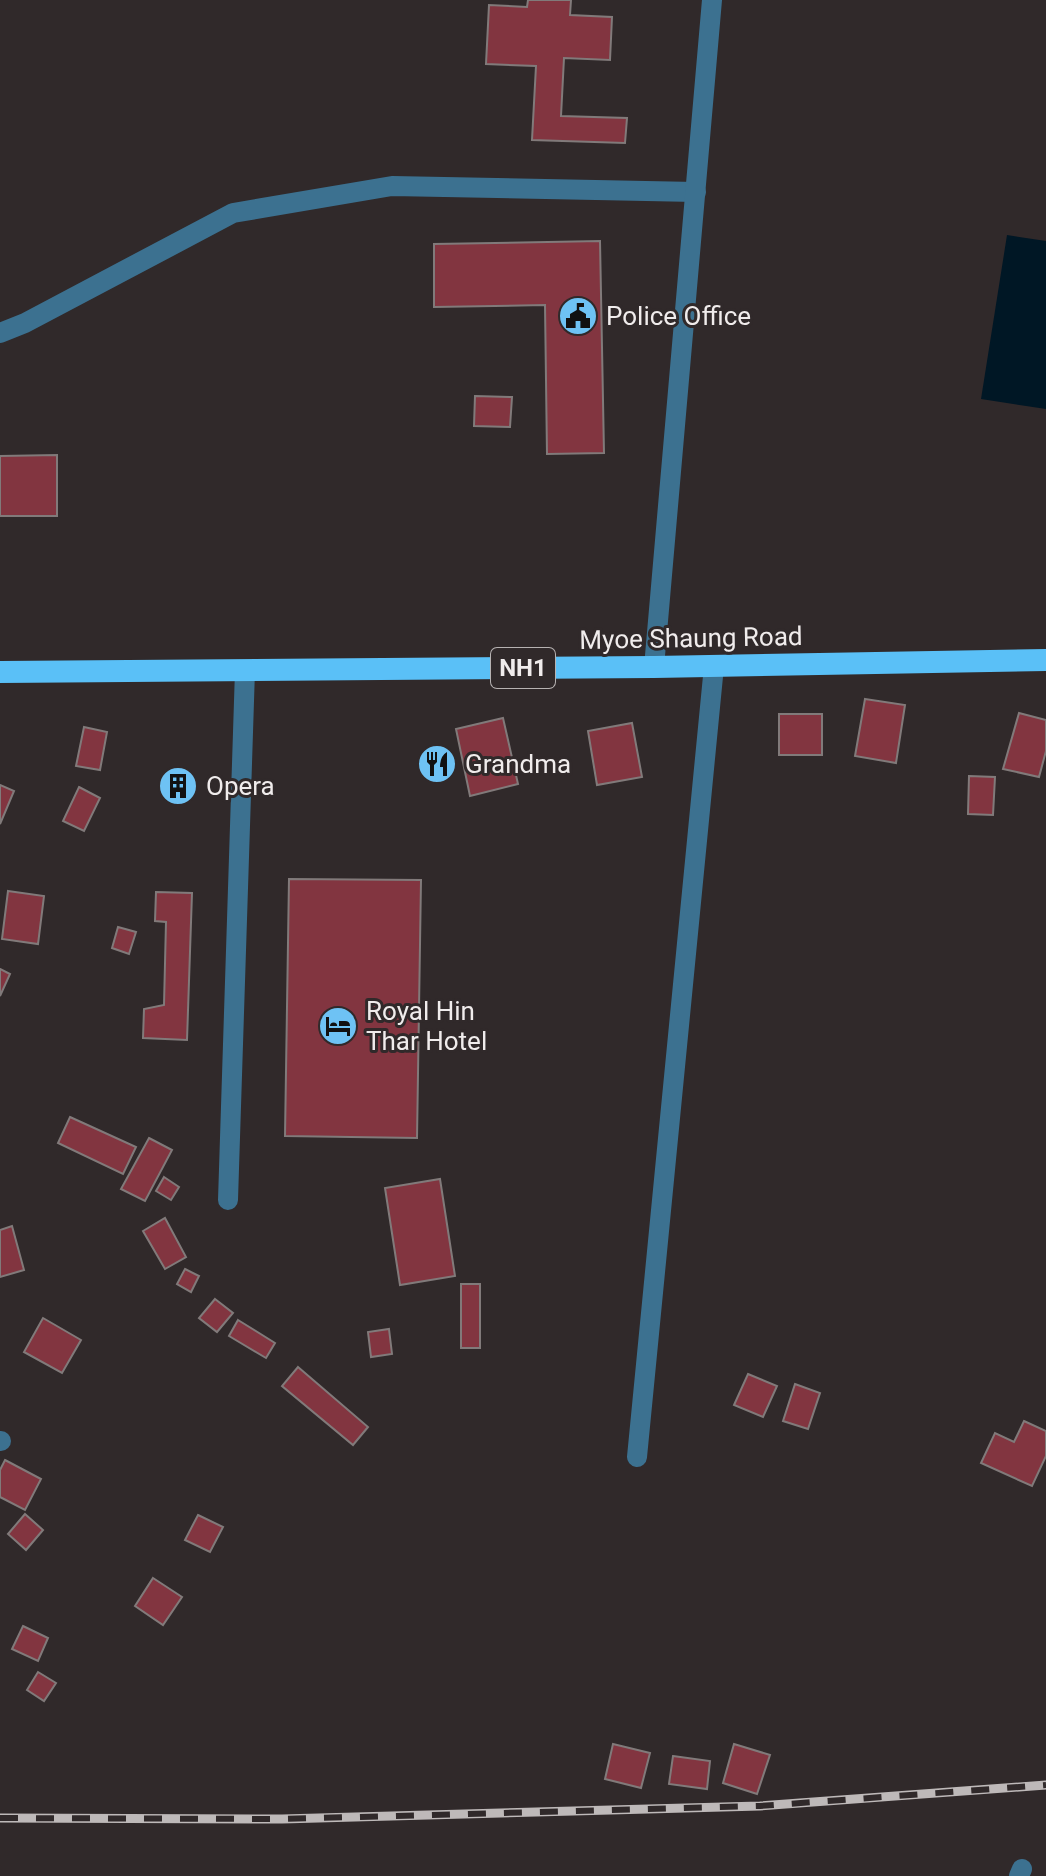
<svg xmlns="http://www.w3.org/2000/svg" width="1046" height="1876" viewBox="0 0 1046 1876" font-family="Roboto,sans-serif">
<rect width="100%" height="100%" fill="#30292a"/>
<polygon fill="#001725" points="1007,235 1046,241 1046,409 981,399"/>
<g fill="#823540" stroke="#817a7a" stroke-width="2">
<polygon points="528,0 571,0 570,15 612,17 610,60 564,58 561,116 627,118 625,143 532,140 536,66 486,64 489,5 527,7"/>
<polygon points="600,241 604,453 547,454 545,305 434,307 434,244"/>
<polygon points="475,396 512,397 510,427 474,426"/>
<polygon points="57,455 57,516 0,516 0,456"/>
<polygon points="865,699 905,705 896,763 855,756"/>
<polygon points="1019,713 1046,720 1046,751 1039,777 1003,769"/>
<rect x="779" y="714" width="43" height="41"/>
<polygon points="503,718 518,784 470,796 456,729"/>
<polygon points="632,723 642,777 597,785 588,731"/>
<polygon points="84,727 107,732 100,770 76,766"/>
<polygon points="164,775 194,779 191,797 162,793"/>
<polygon points="969,776 995,777 993,815 968,814"/>
<polygon points="0,785 14,791 0,824"/>
<polygon points="79,787 100,798 84,831 63,821"/>
<polygon points="289,879 421,880 417,1138 285,1136"/>
<polygon points="8,891 44,896 38,944 2,939"/>
<polygon points="156,892 192,893 187,1040 143,1038 144,1009 164,1005 166,922 155,921"/>
<polygon points="118,927 136,932 129,954 112,948"/>
<polygon points="0,969 10,974 0,996"/>
<polygon points="70,1117 136,1147 123,1174 58,1143"/>
<polygon points="149,1138 172,1150 145,1201 121,1189"/>
<polygon points="164,1177 179,1187 171,1200 156,1191"/>
<polygon points="440,1179 455,1276 400,1285 385,1188"/>
<polygon points="165,1218 186,1257 165,1269 143,1231"/>
<polygon points="12,1226 24,1270 0,1277 0,1230"/>
<polygon points="185,1269 199,1276 191,1292 177,1284"/>
<rect x="461" y="1284" width="19" height="64"/>
<polygon points="215,1299 233,1313 217,1332 199,1318"/>
<polygon points="43,1318 81,1340 62,1373 24,1352"/>
<polygon points="238,1320 275,1343 266,1358 229,1336"/>
<polygon points="389,1329 392,1354 371,1357 368,1332"/>
<polygon points="298,1367 368,1427 353,1445 282,1386"/>
<polygon points="748,1374 777,1386 763,1417 734,1405"/>
<polygon points="795,1384 820,1393 808,1429 783,1421"/>
<polygon points="1024,1421 1046,1431 1046,1456 1032,1486 981,1463 995,1433 1014,1442"/>
<polygon points="5,1460 41,1479 25,1510 0,1497 0,1470"/>
<polygon points="25,1514 43,1530 26,1550 8,1534"/>
<polygon points="198,1515 223,1527 210,1552 185,1540"/>
<polygon points="153,1578 182,1597 163,1625 135,1606"/>
<polygon points="23,1626 48,1638 38,1661 12,1649"/>
<polygon points="38,1672 56,1683 44,1701 27,1690"/>
<polygon points="613,1744 650,1753 641,1788 605,1779"/>
<polygon points="734,1744 770,1755 757,1794 723,1783"/>
<polygon points="673,1756 710,1761 707,1789 669,1784"/>
</g>
<g fill="none" stroke-linecap="round" stroke-linejoin="round">
<g stroke="#3c7190" stroke-width="20">
<polyline points="228,1200 245,670"/>
<polyline points="0,1441 1,1441"/>
</g>
<g stroke="#3c7190" stroke-width="20">
<polyline points="0,333 25,323 233,213 392,186 696,192"/>
<polyline points="654,667 712,0"/>
<polyline points="637,1457 714,666"/>
<polyline points="1019,1876 1022,1869"/>
</g>
<polyline stroke="#5ac0f7" stroke-width="22" points="0,672 654,667 1046,660"/>
<g stroke="#beb9b9" stroke-width="9">
<polyline id="rail" points="0,1818 282,1819 760,1806 1046,1785"/>
</g>
<use href="#rail" stroke="#30292a" stroke-width="6" stroke-dasharray="18" stroke-linecap="butt"/>
</g>
<defs>
<g id="civic-disc" transform="scale(2)"><circle r="9.5" fill="#6ec2f4" stroke="#30292a"/><path d="M-.6-6.5H3V-4.5H.6V-3L4-1V1h2V6H-6V1h2V-1L-.6-3ZM-1.2 2.5V6h2.4V2.5Z" fill="#111"/></g>
<g id="restaurant-disc" transform="scale(2)"><circle r="9.5" fill="#6ec2f4" stroke="#30292a"/><path d="M-5-6h1v4h1v-4h1v4h1v-4h1v5L-1.5 .5V6h-2V.5L-5-1ZM5-6V6H3V1.5H1.5Q1.5-4 5-6Z" fill="#111"/></g>
<g id="building-disc" transform="scale(2)"><circle r="9.5" fill="#6ec2f4" stroke="#30292a"/><path d="M-4-6H4V6H1V3H-1V6H-4ZM-2.5-4.3h1.7v1.8h-1.7ZM.8-4.3h1.7v1.8H.8ZM-2.5-1h1.7V.8h-1.7ZM.8-1h1.7V.8H.8Z" fill="#111"/></g>
<g id="hotel-disc" transform="scale(2)"><circle r="9.5" fill="#6ec2f4" stroke="#30292a"/><path d="M-6-4.5h1.5V1H6V5H4.5V3h-9V5H-6ZM-4 0a1.8 1.8 0 1 1 3.6 0ZM.5 0V-2.5h3Q6-2.5 6 0Z" fill="#111"/></g>
</defs>
<g fill-rule="evenodd">
<use href="#civic-disc" x="578" y="316"/>
<use href="#restaurant-disc" x="437" y="764"/>
<use href="#building-disc" x="178" y="786"/>
<use href="#hotel-disc" x="338" y="1026"/>
</g>
<g text-anchor="middle" stroke-width="6" stroke-linejoin="round" paint-order="stroke">
<rect fill="#30292a" stroke="#b6b2b2" stroke-width="2" x="491" y="648" width="64" height="40" rx="6"/>
<g font-size="24" font-weight="bold" fill="#f0ecec">
<text x="523" y="676">NH1</text>
</g>
<g font-size="26" fill="#f0ecec" stroke="#30292a" text-anchor="start">
<text x="606" y="325">Police Office</text>
<text x="465" y="773">Grandma</text>
<text x="206" y="795">Opera</text>
<text x="366" y="1020">Royal Hin<tspan x="366" dy="30">Thar Hotel</tspan></text>
</g>
<g font-size="26" fill="#f0ecec" stroke="#30292a">
<text transform="translate(691 638) rotate(-1)" y="9">Myoe Shaung Road</text>
</g>
</g>
</svg>
